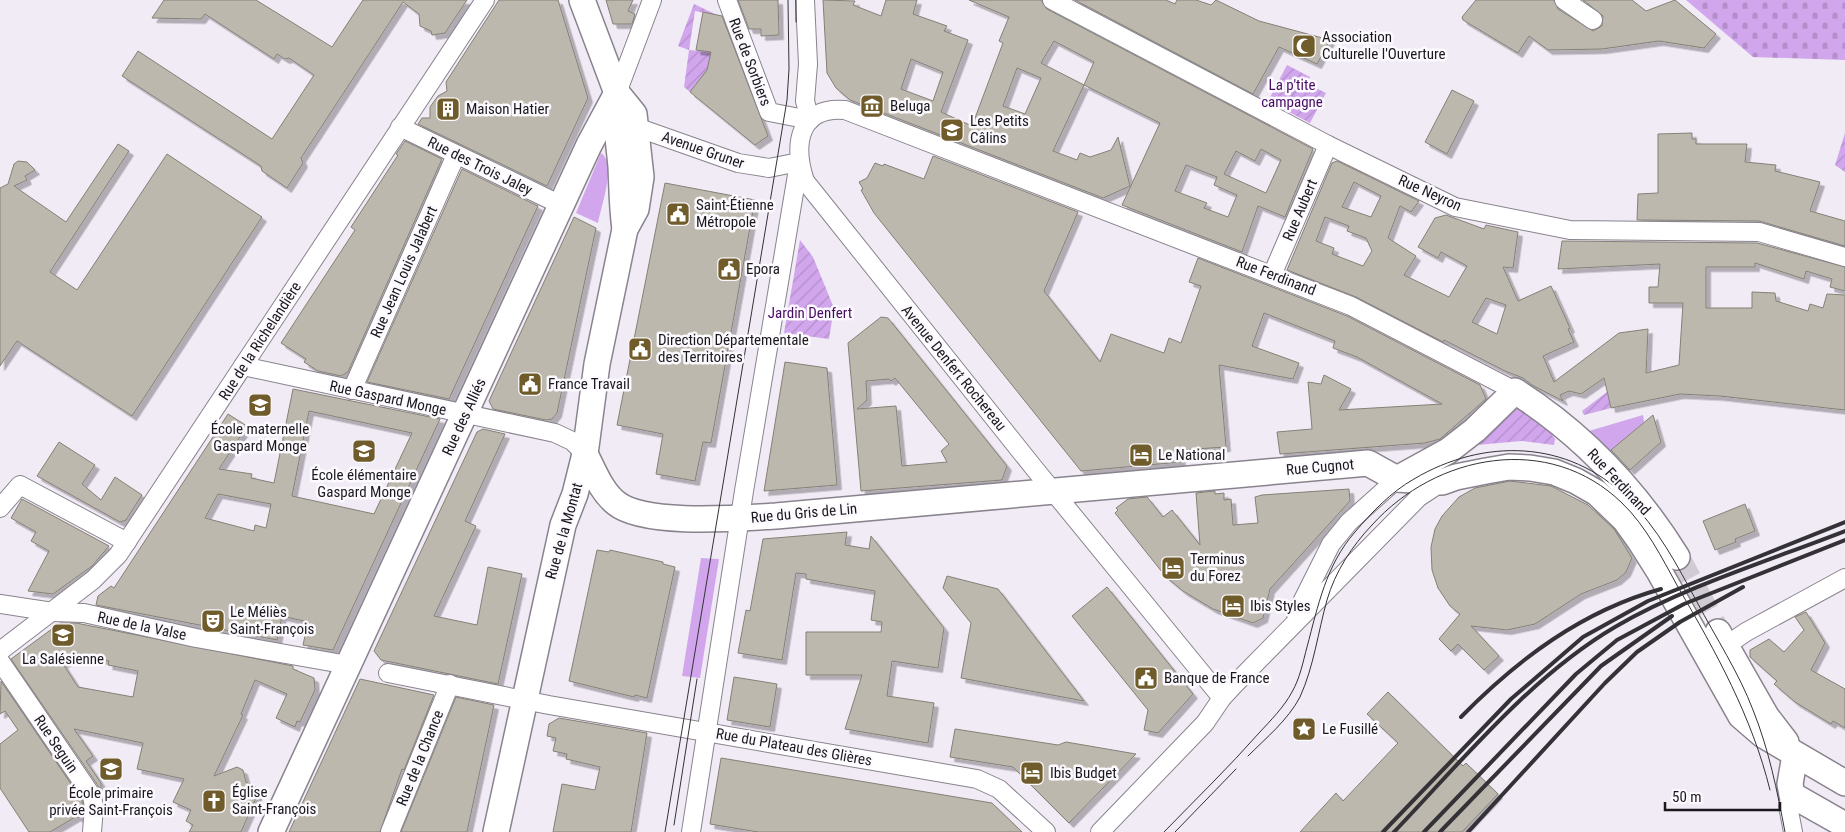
<svg xmlns="http://www.w3.org/2000/svg" width="1845" height="832" viewBox="0 0 1845 832" font-family="'Roboto Condensed',sans-serif">
<defs>
<pattern id="cemetery-stones" width="16" height="16" patternUnits="userSpaceOnUse" patternTransform="scale(1.25)"><rect width="16" height="16" fill="#d1a6ec"/><path d="M2 7V4a2 2 0 0 1 4 0v3zM10 15v-3a2 2 0 0 1 4 0v3z" fill="#b38eca"/></pattern>
<pattern id="garden-furrows" width="10" height="10" patternUnits="userSpaceOnUse" patternTransform="scale(1.25)"><rect width="10" height="10" fill="#d1a6ec"/><path d="M-1 1l2-2M0 10L10 0M9 11l2-2" fill="none" stroke="#b38eca"/></pattern>
<filter id="shadow"><feDropShadow dx="4.5" dy="4.5" stdDeviation="0" flood-color="#0004"/></filter>
</defs>
<rect width="100%" height="100%" fill="#f1ebf6"/>
<g fill="#d1a6ec">
<path d="M601 153C617 163 601 207 598 223L576 213Z"/>
<polygon points="1643,415 1644,422 1608,453 1589,431"/>
<polygon points="701,558 719,559 700,678 682,676"/>
</g>
<polygon fill="url(#cemetery-stones)" points="1686,0 1845,0 1845,60 1753,57"/>
<g fill="url(#garden-furrows)">
<polygon points="694,4 717,15 695,11 689,50 711,52 706,78 701,78 690,92 684,87 689,50 678,46"/>
<polygon points="1287,65 1310,77 1306,83 1326,93 1310,123 1268,101"/>
<polygon points="1845,133 1845,172 1835,165"/>
<polygon points="800,240 813,257 834,308 829,339 784,333"/>
<polygon points="1607,392 1611,408 1584,415 1582,411"/>
<path d="M1516 407C1533 408 1546 425 1555 439L1554 445 1522 441 1476 445Z"/>
</g>
<g fill="#bdb8ad" stroke="#858076" fill-rule="evenodd" filter="url(#shadow)">
<polygon points="164,0 256,0 332,47 363,0 467,0 445,33 432,35 431,31 420,26 419,14 403,2 301,158 303,163 287,188 262,171 261,166 122,76 138,51 272,139 314,75 289,58 285,59 277,54 274,59 205,14 201,19 152,18"/>
<polygon points="499,0 558,0 588,98 547,186 418,124 422,118 430,118 430,107 438,96 447,91 446,82"/>
<polygon points="606,0 633,0 628,11 635,14 632,24 613,24"/>
<polygon points="738,0 778,0 779,35 761,36 761,29 749,29"/>
<path d="M823 0 855 1 853 5 881 16 886 0H917L913 14 947 26 944 31 968 40 941 112 972 126 1003 43 999 41 1009 17 969 0H1041L1047 9 1313 149 1285 217 1258 206 1242 252 1122 205 1160 123 1084 85 1053 151 1077 160 1080 153 1090 157 1111 150 1118 137 1130 186 1103 198 850 100 836 88 827 73ZM1054 41 1094 62 1084 85 1041 63ZM911 59 943 72 933 101 901 89ZM1017 68 1041 78 1025 114 1003 106ZM1261 149 1281 160 1266 193 1224 174 1236 151 1255 161ZM1186 165 1217 177 1214 185 1237 195 1228 217 1204 208 1207 203 1175 191Z"/>
<polygon points="1075,0 1166,0 1175,4 1177,0 1196,0 1211,5 1216,0 1259,21 1330,40 1317,64 1279,47 1253,94"/>
<polygon points="1476,0 1554,0 1558,9 1593,31 1602,26 1603,16 1583,0 1632,0 1646,11 1675,0 1716,34 1704,48 1659,41 1602,49 1548,50 1529,36 1518,53 1463,20 1462,17"/>
<polygon points="703,12 722,16 768,136 755,145 690,92 707,70 711,52 696,50"/>
<polygon points="1452,90 1474,101 1447,154 1425,142"/>
<polygon points="1692,133 1692,139 1696,139 1696,144 1747,144 1745,162 1776,165 1775,171 1820,182 1810,211 1845,221 1845,246 1759,221 1637,220 1638,194 1658,193 1658,134"/>
<polygon points="405,141 442,159 348,372 341,376 318,371 304,362 306,359 281,343 355,230 351,227 398,155 396,154"/>
<polygon points="118,144 129,151 50,272 77,290 167,154 262,217 132,416 17,341 0,366 0,188 8,184 14,164 18,161 27,162 35,170 25,176 27,180 14,186 66,222"/>
<polygon points="933,156 1078,212 1044,291 1100,362 1111,334 1164,353 1169,338 1181,343 1201,286 1189,282 1198,258 1347,316 1480,385 1486,399 1440,439 1425,443 1280,454 1277,432 1312,429 1308,382 1321,384 1324,375 1351,389 1339,410 1442,404 1357,357 1333,348 1335,341 1264,313 1252,346 1299,363 1293,379 1219,365 1226,447 1180,450 1181,462 1081,471 874,213 861,190 863,189 859,182 867,178 875,163 883,166 884,164 924,179"/>
<path d="M1337 161 1419 201 1411 212 1400 206 1388 238 1416 256 1404 275 1449 297 1467 266 1441 252 1438 258 1418 247 1435 218 1446 215 1484 229 1486 225 1518 232 1513 268 1503 267 1518 301 1551 286 1570 328 1568 329 1574 342 1543 356 1554 382 1619 333 1648 329 1646 373 1679 365 1683 303H1649V287H1658L1660 264 1558 269 1562 241 1757 243 1845 267V291L1830 287 1832 279 1806 271 1804 279 1755 263V267H1706V308H1752V292L1775 293 1776 301 1808 311 1810 304 1823 308 1827 294 1845 295V410L1720 396 1680 394 1611 408 1604 378 1581 394 1569 391 1560 395 1563 401 1532 385 1523 378 1505 371 1444 340 1443 342 1356 297 1287 270 1332 163ZM1354 182 1381 196 1371 217 1342 207ZM1325 217 1349 226 1347 231 1366 238 1372 251 1363 266 1332 254 1334 248 1316 241ZM1486 298 1506 305 1497 334 1472 322Z"/>
<polygon points="462,169 538,206 449,399 367,382"/>
<polygon points="665,183 755,200 711,443 703,442 695,481 656,474 663,434 617,425"/>
<polygon points="574,217 596,228 557,413 552,419 546,420 493,409 489,401"/>
<path d="M881 317 888 318 1007 466 1002 480 861 491 848 343ZM895 378 949 444 941 451 947 462 902 466 896 406 857 409 867 400 866 381 889 379 891 381Z"/>
<polygon points="785,362 827,368 837,485 764,491"/>
<path d="M293 389 440 419 333 650 303 645 308 622 282 616 277 640 96 605 98 596 111 586 114 588 228 414 247 426 219 469 252 474 251 478 274 483ZM309 411 412 433 374 514 292 496ZM218 494 271 504 266 528 255 525 254 531 205 518Z"/>
<polygon points="1653,415 1661,442 1630,470 1611,450"/>
<polygon points="483,429 505,434 465,521 476,526 434,616 477,625 488,567 522,574 498,684 381,660 374,651 477,432"/>
<polygon points="59,442 95,465 82,484 101,500 115,477 142,495 126,520 120,522 37,476"/>
<polygon points="1510,481 1551,486 1588,505 1614,529 1632,558 1626,572 1617,580 1581,594 1535,624 1507,630 1471,626 1499,656 1484,670 1458,644 1451,651 1439,639 1460,614 1450,606 1438,588 1432,570 1431,547 1435,529 1442,516 1459,497 1475,488"/>
<polygon points="1349,489 1350,501 1270,589 1263,618 1253,623 1213,609 1183,591 1166,577 1115,513 1118,510 1116,508 1128,499 1147,497 1163,517 1172,510 1200,545 1196,493 1215,491 1215,494 1224,493 1224,500 1231,499 1233,525 1258,523 1255,497 1262,495"/>
<polygon points="22,499 109,546 92,566 53,594 28,591 49,551 31,541 36,532 11,518"/>
<polygon points="1745,504 1755,531 1735,539 1736,542 1715,550 1703,521"/>
<polygon points="847,532 845,545 869,549 871,536 944,628 938,668 892,661 887,696 934,703 928,743 845,729 862,675 806,675 806,632 881,632 882,622 871,620 875,591 806,579 806,574 796,573 782,660 738,653 746,610 750,611 763,539"/>
<polygon points="597,550 609,552 610,550 663,562 663,564 675,567 647,698 635,695 634,697 569,681"/>
<polygon points="947,576 998,589 1084,701 961,678 971,623 943,588"/>
<polygon points="1107,587 1193,694 1158,733 1144,730 1148,710 1072,616"/>
<polygon points="1806,612 1825,643 1811,670 1845,689 1845,728 1833,721 1831,724 1795,702 1774,684 1777,681 1750,657 1750,650 1769,639 1784,652 1804,630 1795,617"/>
<path d="M60 623H76L293 666V669L314 678 315 690 300 722 297 721 295 727 276 718 287 694 255 680 241 714 243 715 214 776 237 767 243 770 246 782 260 789 241 832H189L193 825 186 821 191 810 173 802 184 779 137 769 143 743 74 729 93 756 86 761 101 783V790L11 659ZM77 654 109 661 108 665 138 671 133 697 78 687 63 664Z"/>
<polygon points="734,677 777,684 770,727 727,720"/>
<polygon points="360,679 434,695 404,770 402,769 380,832 289,832"/>
<polygon points="1,681 82,800 83,815 78,818 77,816 50,832 29,832 0,788 0,744 18,730 5,711 0,714"/>
<polygon points="1388,692 1463,766 1466,763 1498,794 1462,832 1300,832 1336,793 1343,801 1398,743 1367,714"/>
<polygon points="456,697 494,705 467,832 401,832"/>
<polygon points="559,718 647,733 631,832 553,832 562,784 595,790 600,767 566,759 567,754 553,751 556,738 547,736 549,724"/>
<polygon points="955,729 1058,745 1066,742 1136,754 1069,823 1013,767 950,757"/>
<polygon points="721,758 992,803 1022,832 758,832 710,824"/>
</g>
<g fill="none" stroke-linecap="round" stroke-linejoin="round">
<polyline stroke="#d1cbd5" stroke-width="25" stroke-dasharray="25 12" stroke-linecap="butt" points="1677,557 1718,632"/>
<g stroke="#89838d" stroke-width="20">
<g id="minor">
<polyline points="727,0 769,112 810,120"/>
<polyline points="805,0 808,64 805,101 810,120"/>
<polyline points="1052,0 1328,145 1455,207 1570,230 1759,232 1845,257"/>
<polyline points="1564,0 1593,20"/>
<polyline points="617,93 652,0"/>
<polyline points="400,127 561,205"/>
<polyline points="636,127 738,163 769,168 799,162"/>
<polyline points="1272,275 1328,145"/>
<polyline points="243,366 555,433 572,441 585,454"/>
<polyline points="352,390 456,155"/>
<polyline points="0,508 20,485 127,542"/>
<polyline points="0,604 53,612 84,613 196,638 348,665"/>
<polyline points="1296,614 1331,544 1349,522 1397,479"/>
<polyline points="1727,645 1746,632 1845,578"/>
<polyline points="0,651 93,580 118,555 485,0"/>
<polyline points="0,661 92,796 94,807 92,832"/>
<polyline points="388,673 549,705 977,779 999,789 1046,832"/>
<path d="M1222 698 1034 468 805 181C793 145 798 106 845 110L1351 306 1515 391"/>
<polyline points="1792,795 1788,806 1793,832"/>
<polyline points="390,832 450,684"/>
<polyline points="691,832 744,491 799,163"/>
<polyline points="1100,832 1205,723 1222,698 1235,684 1419,497 1442,482"/>
</g>
</g>
<g stroke="#89838d" stroke-width="28">
<g id="secondary">
<path d="M617 98C615 122 619 143 621 167 622 188 622 208 625 229"/>
<path d="M585 454C594 471 601 491 616 503 644 526 739 518 776 516L1368 463 1397 479 1442 482 1456 477 1486 471 1509 467 1530 468 1554 472 1576 481 1597 493 1625 520 1640 541 1659 571 1741 716 1763 735 1845 783"/>
<path d="M1397 479 1448 451 1475 430 1515 391C1581 433 1636 491 1677 557"/>
<polyline points="1718,632 1766,716 1786,742"/>
<polyline points="1795,755 1790,784 1792,795 1845,825"/>
<polyline points="271,832 589,145 617,93"/>
<polyline points="496,832 563,525 575,494 585,454 597,364 625,229 636,209 641,177 634,114 617,93 582,0"/>
</g>
</g>
<use href="#minor" stroke="#fff" stroke-width="18"/>
<use href="#secondary" stroke="#fff" stroke-width="25"/>
<g stroke="#343237" stroke-width="1">
<polyline points="796,0 796,22"/>
<path d="M1248 756C1266 738 1288 720 1300 697 1314 666 1318 632 1327 600 1335 572 1352 546 1372 525 1436 454 1549 432 1622 503 1646 526 1662 558 1678 587 1716 652 1752 717 1770 790"/>
<polyline points="674,825 697,679"/>
<polyline points="665,832 787,100 789,69 788,0"/>
<path d="M1164 832C1196 799 1229 767 1259 733 1271 720 1284 707 1292 692 1300 678 1303 662 1307 647 1318 606 1326 565 1355 532 1372 512 1391 492 1414 479 1483 438 1568 439 1627 498 1658 528 1677 565 1697 602 1716 638 1739 673 1753 710 1769 750 1777 790 1785 832"/>
<polyline points="1175,832 1236,769"/>
</g>
<g stroke="#343237" stroke-width="4">
<path d="M1461 717C1518 659 1582 611 1661 589"/>
<polyline points="1383,832 1511,699 1583,637 1648,601 1845,522"/>
<path d="M1394 832C1462 761 1530 677 1615 627 1683 587 1771 560 1845 531"/>
<polyline points="1424,832 1576,674 1617,640 1684,604 1845,540"/>
<polyline points="1440,832 1601,666 1672,616"/>
<polyline points="1468,832 1605,683 1637,652 1680,622 1743,587"/>
</g>
</g>
<defs>
<g id="mosque-square" transform="scale(1.25)"><rect x="-9" y="-9" width="18" height="18" rx="4" fill="#705c2b" stroke="#fcfafe"/><path d="M3.5-4.9A6 6 0 1 0 3.5 4.9A5 5 0 1 1 3.5-4.9Z" fill="#fff"/></g>
<g id="museum-square" transform="scale(1.25)"><rect x="-9" y="-9" width="18" height="18" rx="4" fill="#705c2b" stroke="#fcfafe"/><path d="M0-6L6-3V-2H-6V-3ZM-5-1h2V3h-2ZM-1-1h2V3h-2ZM3-1h2V3H3ZM-6 4H6V6H-6Z" fill="#fff"/></g>
<g id="building-square" transform="scale(1.25)"><rect x="-9" y="-9" width="18" height="18" rx="4" fill="#705c2b" stroke="#fcfafe"/><path d="M-4-6H4V6H1V3H-1V6H-4ZM-2.5-4.3h1.7v1.8h-1.7ZM.8-4.3h1.7v1.8H.8ZM-2.5-1h1.7V.8h-1.7ZM.8-1h1.7V.8H.8Z" fill="#fff"/></g>
<g id="school-square" transform="scale(1.25)"><rect x="-9" y="-9" width="18" height="18" rx="4" fill="#705c2b" stroke="#fcfafe"/><path d="M0-5L7-2L0 1L-7-2ZM-4 1L0 2.5L4 1V4Q0 6-4 4Z" fill="#fff"/></g>
<g id="civic-square" transform="scale(1.25)"><rect x="-9" y="-9" width="18" height="18" rx="4" fill="#705c2b" stroke="#fcfafe"/><path d="M-.6-6.5H3V-4.5H.6V-3L4-1V1h2V6H-6V1h2V-1L-.6-3ZM-1.2 2.5V6h2.4V2.5Z" fill="#fff"/></g>
<g id="hotel-square" transform="scale(1.25)"><rect x="-9" y="-9" width="18" height="18" rx="4" fill="#705c2b" stroke="#fcfafe"/><path d="M-6-4.5h1.5V1H6V5H4.5V3h-9V5H-6ZM-4 0a1.8 1.8 0 1 1 3.6 0ZM.5 0V-2.5h3Q6-2.5 6 0Z" fill="#fff"/></g>
<g id="theatre-square" transform="scale(1.25)"><rect x="-9" y="-9" width="18" height="18" rx="4" fill="#705c2b" stroke="#fcfafe"/><path d="M-5-5.5Q0-4 5-5.5V0Q5 5 0 6Q-5 5-5 0ZM-3.3-2.5H-1v1.5H-3.3ZM1-2.5H3.3v1.5H1ZM-2.8 1Q0 5.5 2.8 1Z" fill="#fff"/></g>
<g id="sight-square" transform="scale(1.25)"><rect x="-9" y="-9" width="18" height="18" rx="4" fill="#705c2b" stroke="#fcfafe"/><path d="M0-6L1.8-2.2L6-1.7L2.9 1.2L3.7 5.4L0 3.3L-3.7 5.4L-2.9 1.2L-6-1.7L-1.8-2.2Z" fill="#fff"/></g>
<g id="church-square" transform="scale(1.25)"><rect x="-9" y="-9" width="18" height="18" rx="4" fill="#705c2b" stroke="#fcfafe"/><path d="M-1.2-6h2.4v3.5h3.3v2.4h-3.3V6h-2.4V-.1h-3.3v-2.4h3.3Z" fill="#fff"/></g>
</defs>
<g fill-rule="evenodd">
<use href="#mosque-square" x="1304" y="46"/>
<use href="#museum-square" x="872" y="106"/>
<use href="#building-square" x="448" y="109"/>
<use href="#school-square" x="952" y="130"/>
<use href="#civic-square" x="678" y="214"/>
<use href="#civic-square" x="729" y="269"/>
<use href="#civic-square" x="640" y="349"/>
<use href="#civic-square" x="530" y="384"/>
<use href="#school-square" x="260" y="405"/>
<use href="#school-square" x="364" y="451"/>
<use href="#hotel-square" x="1141" y="455"/>
<use href="#hotel-square" x="1173" y="568"/>
<use href="#hotel-square" x="1233" y="606"/>
<use href="#theatre-square" x="213" y="621"/>
<use href="#school-square" x="63" y="635"/>
<use href="#civic-square" x="1146" y="678"/>
<use href="#sight-square" x="1304" y="729"/>
<use href="#school-square" x="111" y="769"/>
<use href="#hotel-square" x="1032" y="773"/>
<use href="#church-square" x="214" y="801"/>
</g>
<g text-anchor="middle" stroke-width="5" stroke-linejoin="round" paint-order="stroke">
<g font-size="15" fill="#1a181c" stroke="#fcfafe" text-anchor="start">
<text x="1322" y="42">Association<tspan x="1322" dy="17">Culturelle l'Ouverture</tspan></text>
<text x="890" y="111">Beluga</text>
<text x="466" y="114">Maison Hatier</text>
<text x="970" y="126">Les Petits<tspan x="970" dy="17">Câlins</tspan></text>
<text x="696" y="210">Saint-Étienne<tspan x="696" dy="17">Métropole</tspan></text>
<text x="746" y="274">Epora</text>
<text x="658" y="345">Direction Départementale<tspan x="658" dy="17">des Territoires</tspan></text>
<text x="548" y="389">France Travail</text>
<text x="260" y="434" text-anchor="middle">École maternelle<tspan x="260" dy="17">Gaspard Monge</tspan></text>
<text x="1158" y="460">Le National</text>
<text x="364" y="480" text-anchor="middle">École élémentaire<tspan x="364" dy="17">Gaspard Monge</tspan></text>
<text x="1190" y="564">Terminus<tspan x="1190" dy="17">du Forez</tspan></text>
<text x="1250" y="611">Ibis Styles</text>
<text x="230" y="617">Le Méliès<tspan x="230" dy="17">Saint-François</tspan></text>
<text x="63" y="664" text-anchor="middle">La Salésienne</text>
<text x="1164" y="683">Banque de France</text>
<text x="1322" y="734">Le Fusillé</text>
<text x="1050" y="778">Ibis Budget</text>
<text x="232" y="797">Église<tspan x="232" dy="17">Saint-François</tspan></text>
<text x="111" y="798" text-anchor="middle">École primaire<tspan x="111" dy="17">privée Saint-François</tspan></text>
</g>
<g font-size="15" fill="#1a181c" stroke="#fcfafe">
<text transform="translate(750 62) rotate(69)" y="5">Rue de Sorbiers</text>
<text transform="translate(703 150) rotate(19)" y="5">Avenue Gruner</text>
<text transform="translate(480 166) rotate(26)" y="5">Rue des Trois Jaley</text>
<text transform="translate(1430 193) rotate(24)" y="5">Rue Neyron</text>
<text transform="translate(1300 210) rotate(-67)" y="5">Rue Aubert</text>
<text transform="translate(404 272) rotate(-66)" y="5">Rue Jean Louis Jalabert</text>
<text transform="translate(1276 276) rotate(21)" y="5">Rue Ferdinand</text>
<text transform="translate(260 341) rotate(-57)" y="5">Rue de la Richelandière</text>
<text transform="translate(954 368) rotate(51)" y="5">Avenue Denfert Rochereau</text>
<text transform="translate(388 398) rotate(12)" y="5">Rue Gaspard Monge</text>
<text transform="translate(464 417) rotate(-65)" y="5">Rue des Alliés</text>
<text transform="translate(1320 467) rotate(-5)" y="5">Rue Cugnot</text>
<text transform="translate(1619 482) rotate(47)" y="5">Rue Ferdinand</text>
<text transform="translate(804 513) rotate(-5)" y="5">Rue du Gris de Lin</text>
<text transform="translate(564 531) rotate(-74)" y="5">Rue de la Montat</text>
<text transform="translate(142 626) rotate(12)" y="5">Rue de la Valse</text>
<text transform="translate(56 744) rotate(56)" y="5">Rue Seguin</text>
<text transform="translate(794 747) rotate(10)" y="5">Rue du Plateau des Glières</text>
<text transform="translate(420 758) rotate(-68)" y="5">Rue de la Chance</text>
</g>
<g font-size="15" fill="#470c62" stroke="#fcfafe">
<text x="1292" y="90">La p'tite<tspan x="1292" dy="17">campagne</tspan></text>
<text x="810" y="318">Jardin Denfert</text>
</g>
</g>
<path d="M1665 802v8h115v-8" fill="none" stroke="#1a181c" stroke-width="2.5"/>
<text x="1672" y="802" font-size="15" fill="#1a181c" stroke="#fcfafe" stroke-width="4" paint-order="stroke">50 m</text>
</svg>
